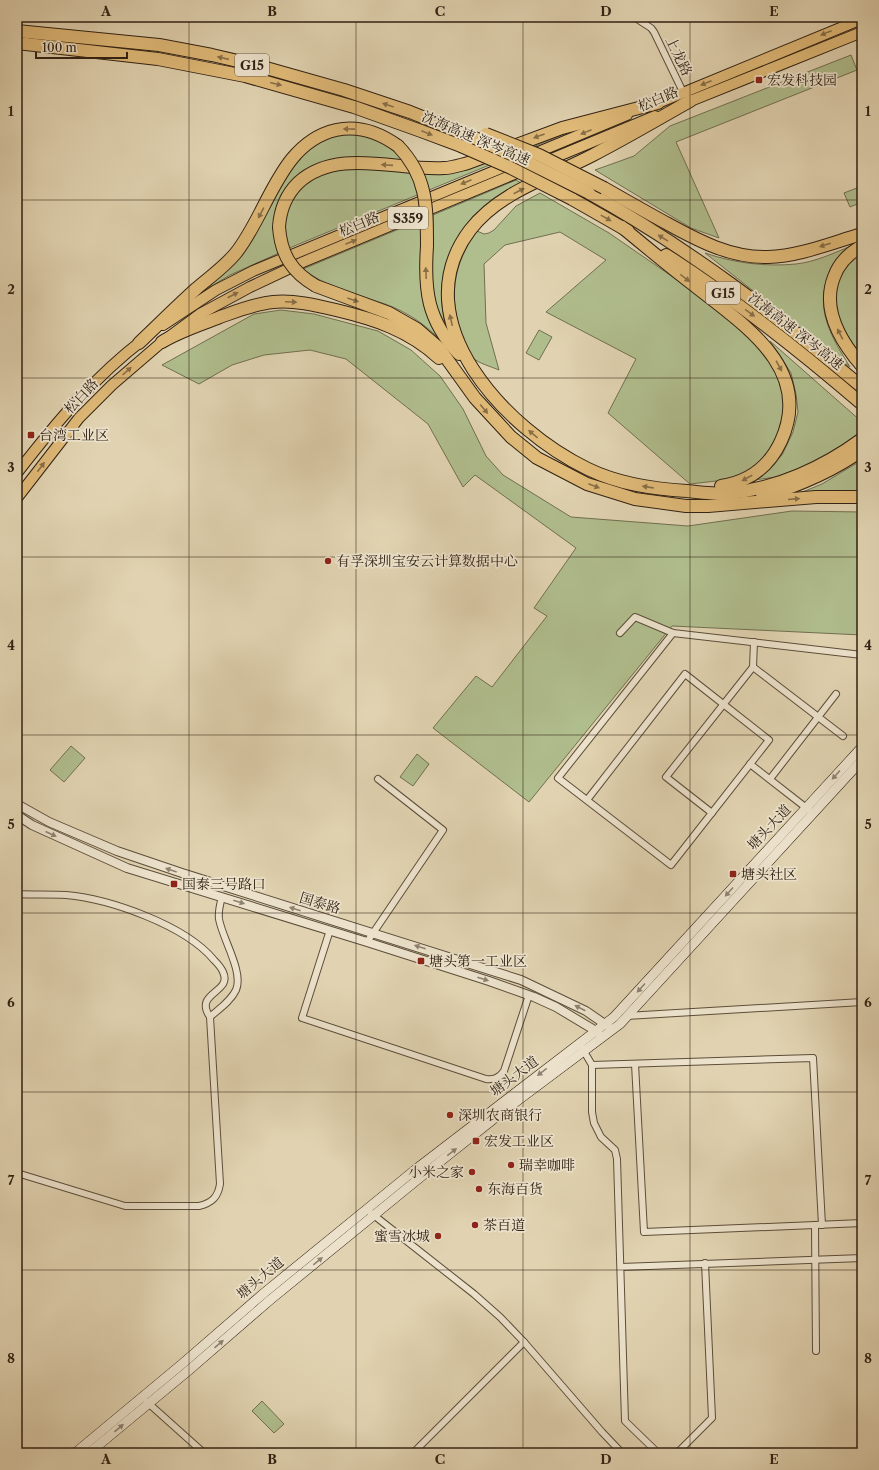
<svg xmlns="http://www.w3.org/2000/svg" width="879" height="1470" viewBox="0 0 879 1470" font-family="'Libre Caslon Text','Noto Serif SC',serif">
<rect width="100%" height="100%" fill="#e1d3b1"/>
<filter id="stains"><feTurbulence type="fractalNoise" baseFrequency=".005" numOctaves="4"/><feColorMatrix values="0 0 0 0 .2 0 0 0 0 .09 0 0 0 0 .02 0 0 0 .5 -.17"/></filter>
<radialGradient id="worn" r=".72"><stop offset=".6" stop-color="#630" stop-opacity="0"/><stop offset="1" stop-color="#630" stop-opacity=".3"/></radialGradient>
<g fill="#b0bd8d" stroke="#706f50">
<polygon points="851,55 857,70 676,142 719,238 691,228 595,170 634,156 670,126"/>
<polygon points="581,127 287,249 283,228 291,199 307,181 337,169 364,168 433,173"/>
<polygon points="353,133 386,142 406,162 365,159 292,183 279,253 230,275 190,299 217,278 287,174 310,146 331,136"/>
<path d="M516 180 521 183C465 210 427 267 447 330 443 322 439 314 436 305 428 276 433 244 433 215Z"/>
<polygon points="862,186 862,202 850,207 844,193"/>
<path d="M540 193 609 233 683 284 728 319 751 339 772 364 782 388 784 412 775 442 762 460 753 468 733 479 690 484 608 413 636 359 546 312 606 260 560 232 505 245 484 264 486 323 499 370C492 367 478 363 473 358 467 354 465 343 462 336 448 298 453 264 477 231L484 234 489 233 494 230 516 206Z"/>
<path d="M423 219C422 262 414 300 439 339 422 321 400 308 376 301 351 292 324 286 303 269Z"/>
<path d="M851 246C846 252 839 258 834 264 832 267 831 272 829 275 814 309 832 338 850 367L705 253C734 263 765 267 796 264 815 262 834 253 851 246Z"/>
<path d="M862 252V359C834 324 819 282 862 252Z"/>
<polygon points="281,310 314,314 378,331 411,350 440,376 463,409 486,456 503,475 571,517 688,526 792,511 862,512 862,635 672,626 529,802 433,728 476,676 492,687 547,616 534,608 576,548 475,475 463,487 428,424 346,359 310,350 264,355 232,365 199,384 162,365 254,314"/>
<polygon points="539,330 552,337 539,360 526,353"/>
<polygon points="770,341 862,422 862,432 819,461 776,477 754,480 768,470 782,455 793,432 798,412 796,394 791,373"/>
<polygon points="862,460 862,491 800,493 822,484"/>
<polygon points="71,746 85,758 64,782 50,770"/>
<polygon points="417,754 429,764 413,786 400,777"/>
<polygon points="262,1401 284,1424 274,1433 252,1411"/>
</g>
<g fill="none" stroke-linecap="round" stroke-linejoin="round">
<g stroke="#5c4e3a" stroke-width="8">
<g id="minor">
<polyline points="634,17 651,28 654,32 683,92"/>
<polyline points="620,633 635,617 673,633 862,655"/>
<polyline points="753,667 843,736"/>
<polyline points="750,764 809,810"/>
<polyline points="770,779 836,694"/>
<polyline points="587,800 685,674 769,740 671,865 558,778 673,633"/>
<polyline points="712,813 666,777 753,667 754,642"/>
<path d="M17 894C33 895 50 894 66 895 110 899 185 925 214 960 217 963 221 967 223 972 233 993 193 992 210 1017"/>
<path d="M330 930 302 1018 486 1079C494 1080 499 1078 504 1071L529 995"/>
<polyline points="367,942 443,830 378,779"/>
<polyline points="626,1016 862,1002"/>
<polyline points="582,1048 592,1065 592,1112 594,1123 601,1137 615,1150 617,1159 625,1421 658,1453"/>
<polyline points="635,1064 644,1232 862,1223"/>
<polyline points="592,1065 813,1058 822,1225"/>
<path d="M17 1173 125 1206H199C212 1203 218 1197 220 1184L210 1017C219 1009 231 1001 236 990 244 972 222 938 219 919 218 911 220 904 222 897"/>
<polyline points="371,1213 474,1294 500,1317 524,1342 602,1432 622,1453"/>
<polyline points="815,1225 816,1351"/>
<polyline points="621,1267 862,1258"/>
<polyline points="147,1402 204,1453"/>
<polyline points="413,1453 524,1342"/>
<polyline points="677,1453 712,1418 705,1263"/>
</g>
</g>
<g stroke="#5c4e3a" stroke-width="10">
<g id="tertiary">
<polyline points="17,804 49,822 117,851 182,873 521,980 586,1011 609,1027"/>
<polyline points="17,815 32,825 127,868 367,942 489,981 534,997 556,1007 596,1031 600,1035"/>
</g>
</g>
<g stroke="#302113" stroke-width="10">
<g id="secondary">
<polyline points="75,1453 182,1364 264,1293 416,1169 614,1017 862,747"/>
<polyline points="89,1453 188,1371 270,1300 422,1176 505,1110 620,1024 862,760"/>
</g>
</g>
<g stroke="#302113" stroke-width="12">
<g id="primary">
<polyline points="683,104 862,32"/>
<polyline points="651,106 862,19"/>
<polyline points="531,155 627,115"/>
<polyline points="544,162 655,116"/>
<polyline points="163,325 216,290 253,271 511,164"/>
<path d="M17 473C55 424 94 377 144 339"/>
<polyline points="17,498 79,418 112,385 162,342 200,314 250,287 303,262 524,170"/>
</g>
</g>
<g stroke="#302113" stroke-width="14">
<g id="motorway">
<polyline points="17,31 159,45 212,55 259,66 344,90 410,112 477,139"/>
<polyline points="17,43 158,59 245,76 354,107 421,131 461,146"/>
<path d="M690 101C658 119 626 138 593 155 551 177 500 191 470 230 401 321 508 431 588 469 619 484 652 489 687 491 701 493 715 494 729 493 777 489 824 467 862 439"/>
<path d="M604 188C625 200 646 212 668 224 699 241 731 258 768 257 800 256 831 243 862 234"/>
<path d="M589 193C687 247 776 315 862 387"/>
<polyline points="572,199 628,231"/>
<path d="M279 227C280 211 286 195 298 183 337 147 397 171 444 168 452 168 460 165 468 163L562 128 658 103"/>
<path d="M622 227C646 247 670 267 695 286 744 325 814 369 781 441 769 467 748 482 721 486"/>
<path d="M427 246C424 290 427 320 459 354"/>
<path d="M862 246C849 253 839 263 834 277 821 310 841 342 862 366"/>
<path d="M666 255C735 299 799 350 862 404"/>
<polyline points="316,286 389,313 417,329 439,348 475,398 511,437 537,458 587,484 635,499 686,506 708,506 816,497 862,497"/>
<path d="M162 342C180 331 200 325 220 317 237 311 254 304 273 302 294 300 315 305 336 310 374 319 409 330 439 358"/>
<path d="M139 343C158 325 177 306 197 288 210 277 224 267 235 254 268 214 279 143 336 130 359 125 380 133 398 146"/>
<path d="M762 497C797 486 832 472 862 450"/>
</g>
</g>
<use href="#minor" stroke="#ece2cc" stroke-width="6"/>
<use href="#tertiary" stroke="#ece2cc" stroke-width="8"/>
<use href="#secondary" stroke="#ece2cc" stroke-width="9"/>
<use href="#primary" stroke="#e0ba78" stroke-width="10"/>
<use href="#motorway" stroke="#e0ba78" stroke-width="12"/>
<g stroke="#302113" stroke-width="14" stroke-linecap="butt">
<g id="motorway-bridge">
<polyline points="486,134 539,155 604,188"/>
<polyline points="477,139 515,156 589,193"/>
<path d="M398 146C427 176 427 206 427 246"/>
<polyline points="461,146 509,167 572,199"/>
<path d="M279 227C281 255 292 272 316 286"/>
</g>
</g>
<use href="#motorway-bridge" stroke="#e0ba78" stroke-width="12"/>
</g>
<defs><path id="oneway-solid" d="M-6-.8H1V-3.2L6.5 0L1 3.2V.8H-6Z"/></defs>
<g fill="#886e46">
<use href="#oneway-solid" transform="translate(826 33) rotate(158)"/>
<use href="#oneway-solid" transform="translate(223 58) rotate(-167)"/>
<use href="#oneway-solid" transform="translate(706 83) rotate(158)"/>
<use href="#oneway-solid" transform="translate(276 84) rotate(14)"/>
<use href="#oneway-solid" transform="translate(388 105) rotate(-161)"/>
<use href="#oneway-solid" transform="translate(349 129) rotate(-179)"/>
<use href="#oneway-solid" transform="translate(586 132) rotate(158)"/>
<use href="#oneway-solid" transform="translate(427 133) rotate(22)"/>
<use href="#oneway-solid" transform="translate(539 136) rotate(160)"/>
<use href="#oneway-solid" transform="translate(387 165) rotate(-176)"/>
<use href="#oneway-solid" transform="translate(466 182) rotate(157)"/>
<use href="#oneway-solid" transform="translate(519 191) rotate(-27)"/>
<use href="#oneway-solid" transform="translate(261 213) rotate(118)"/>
<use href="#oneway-solid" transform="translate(606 218) rotate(29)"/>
<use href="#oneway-solid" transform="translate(663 238) rotate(-148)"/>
<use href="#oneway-solid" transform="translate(351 242) rotate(-23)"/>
<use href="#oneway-solid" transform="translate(825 245) rotate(162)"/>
<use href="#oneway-solid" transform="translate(426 273) rotate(-92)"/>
<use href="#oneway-solid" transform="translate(685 278) rotate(38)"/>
<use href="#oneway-solid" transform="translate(233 295) rotate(-28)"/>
<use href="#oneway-solid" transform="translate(353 300) rotate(19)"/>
<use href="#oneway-solid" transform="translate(291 302) rotate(3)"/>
<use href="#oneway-solid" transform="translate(750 313) rotate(36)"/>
<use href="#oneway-solid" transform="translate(451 320) rotate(-103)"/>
<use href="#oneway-solid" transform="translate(840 334) rotate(-117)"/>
<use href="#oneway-solid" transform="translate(779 366) rotate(61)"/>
<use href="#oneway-solid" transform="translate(127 371) rotate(-42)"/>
<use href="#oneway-solid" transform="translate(484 409) rotate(50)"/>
<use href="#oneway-solid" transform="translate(533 434) rotate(-140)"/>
<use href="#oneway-solid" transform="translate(41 467) rotate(-53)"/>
<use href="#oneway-solid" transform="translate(747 478) rotate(151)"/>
<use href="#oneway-solid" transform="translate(594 486) rotate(21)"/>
<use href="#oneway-solid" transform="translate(648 487) rotate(-171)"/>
<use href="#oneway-solid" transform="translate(794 499) rotate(-5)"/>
</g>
<g fill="#8e8270">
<use href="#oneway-solid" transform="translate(836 775) rotate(132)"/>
<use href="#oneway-solid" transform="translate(51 834) rotate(25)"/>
<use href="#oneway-solid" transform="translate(171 870) rotate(-161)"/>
<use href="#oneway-solid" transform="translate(729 892) rotate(132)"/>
<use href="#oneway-solid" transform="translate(239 902) rotate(17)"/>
<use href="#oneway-solid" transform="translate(295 909) rotate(-163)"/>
<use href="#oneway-solid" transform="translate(420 947) rotate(-163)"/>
<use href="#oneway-solid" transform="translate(483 979) rotate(18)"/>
<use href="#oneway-solid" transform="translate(641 988) rotate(132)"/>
<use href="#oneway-solid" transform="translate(580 1008) rotate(-153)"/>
<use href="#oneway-solid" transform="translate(542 1072) rotate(142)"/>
<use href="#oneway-solid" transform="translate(452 1152) rotate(-38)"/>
<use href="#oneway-solid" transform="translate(318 1261) rotate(-39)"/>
<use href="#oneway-solid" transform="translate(219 1344) rotate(-41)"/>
<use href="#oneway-solid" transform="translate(119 1428) rotate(-40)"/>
</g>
<path fill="none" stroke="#302113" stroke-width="1" stroke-opacity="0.55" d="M189 17V1453M356 17V1453M523 17V1453M690 17V1453M17 200H862M17 378H862M17 557H862M17 735H862M17 913H862M17 1092H862M17 1270H862"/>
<g fill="#8f2418" stroke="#ece2cc" stroke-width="1.5">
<rect x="755" y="76" width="8" height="8" rx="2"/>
<rect x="27" y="431" width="8" height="8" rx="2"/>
<circle cx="328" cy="561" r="4"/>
<rect x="729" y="870" width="8" height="8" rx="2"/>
<rect x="170" y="880" width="8" height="8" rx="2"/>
<rect x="417" y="957" width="8" height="8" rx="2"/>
<circle cx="450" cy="1115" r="4"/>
<rect x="472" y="1137" width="8" height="8" rx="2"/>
<circle cx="511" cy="1165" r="4"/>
<circle cx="472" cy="1172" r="4"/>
<circle cx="479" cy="1189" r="4"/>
<circle cx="475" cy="1225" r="4"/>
<circle cx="438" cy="1236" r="4"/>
</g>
<g text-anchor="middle" stroke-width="3.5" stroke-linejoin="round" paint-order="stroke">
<g fill="#ece2cc" stroke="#685b4a" stroke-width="1">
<rect x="235" y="54" width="34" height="22" rx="3"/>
<rect x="388" y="207" width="40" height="22" rx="3"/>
<rect x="706" y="282" width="34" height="22" rx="3"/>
</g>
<g font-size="13" font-weight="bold" fill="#302113">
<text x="252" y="70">G15</text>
<text x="408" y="223">S359</text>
<text x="723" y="298">G15</text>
</g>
<g font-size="14" fill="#302113" stroke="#ece2cc">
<text transform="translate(679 56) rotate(64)" y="5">上龙路</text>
<text transform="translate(658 99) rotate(-23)" y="5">松白路</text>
<text transform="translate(476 138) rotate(23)" y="5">沈海高速 深岑高速</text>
<text transform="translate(359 224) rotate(-23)" y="5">松白路</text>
<text transform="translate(796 331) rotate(38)" y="5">沈海高速 深岑高速</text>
<text transform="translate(81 396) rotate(-47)" y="5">松白路</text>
<text transform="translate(769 827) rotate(-47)" y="5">塘头大道</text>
<text transform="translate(320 903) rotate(17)" y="5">国泰路</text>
<text transform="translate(514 1076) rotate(-37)" y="5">塘头大道</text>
<text transform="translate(260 1278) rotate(-40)" y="5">塘头大道</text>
</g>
<g font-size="14" fill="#302113" stroke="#ece2cc" text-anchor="start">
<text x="767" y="85">宏发科技园</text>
<text x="39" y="440">台湾工业区</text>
<text x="336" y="566">有孚深圳宝安云计算数据中心</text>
<text x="741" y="879">塘头社区</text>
<text x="182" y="889">国泰三号路口</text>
<text x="429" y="966">塘头第一工业区</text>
<text x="458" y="1120">深圳农商银行</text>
<text x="484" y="1146">宏发工业区</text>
<text x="519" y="1170">瑞幸咖啡</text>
<text x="464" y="1177" text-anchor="end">小米之家</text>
<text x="487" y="1194">东海百货</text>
<text x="483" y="1230">茶百道</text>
<text x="430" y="1241" text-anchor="end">蜜雪冰城</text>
</g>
</g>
<rect width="879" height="1470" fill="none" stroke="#e1d3b1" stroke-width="44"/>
<path d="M36 52v6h91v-6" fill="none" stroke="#302113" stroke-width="2"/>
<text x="42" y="52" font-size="12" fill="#302113" stroke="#ece2cc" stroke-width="3" paint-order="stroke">100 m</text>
<rect x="22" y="22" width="835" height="1426" fill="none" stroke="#302113" stroke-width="1.5"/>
<g font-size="13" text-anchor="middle" font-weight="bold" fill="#302113">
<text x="106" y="16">A</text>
<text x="272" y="16">B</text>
<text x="440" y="16">C</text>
<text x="606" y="16">D</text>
<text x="774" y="16">E</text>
<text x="11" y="116">1</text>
<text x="868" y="116">1</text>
<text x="11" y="294">2</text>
<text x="868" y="294">2</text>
<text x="11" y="472">3</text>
<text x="868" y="472">3</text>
<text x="11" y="650">4</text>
<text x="868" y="650">4</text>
<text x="11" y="829">5</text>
<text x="868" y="829">5</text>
<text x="11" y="1007">6</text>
<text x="868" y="1007">6</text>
<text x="11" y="1185">7</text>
<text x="868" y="1185">7</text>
<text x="11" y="1363">8</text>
<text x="868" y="1363">8</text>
<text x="106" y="1464">A</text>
<text x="272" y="1464">B</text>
<text x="440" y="1464">C</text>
<text x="606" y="1464">D</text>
<text x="774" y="1464">E</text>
</g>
<rect width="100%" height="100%" filter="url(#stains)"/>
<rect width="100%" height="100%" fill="url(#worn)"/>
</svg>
